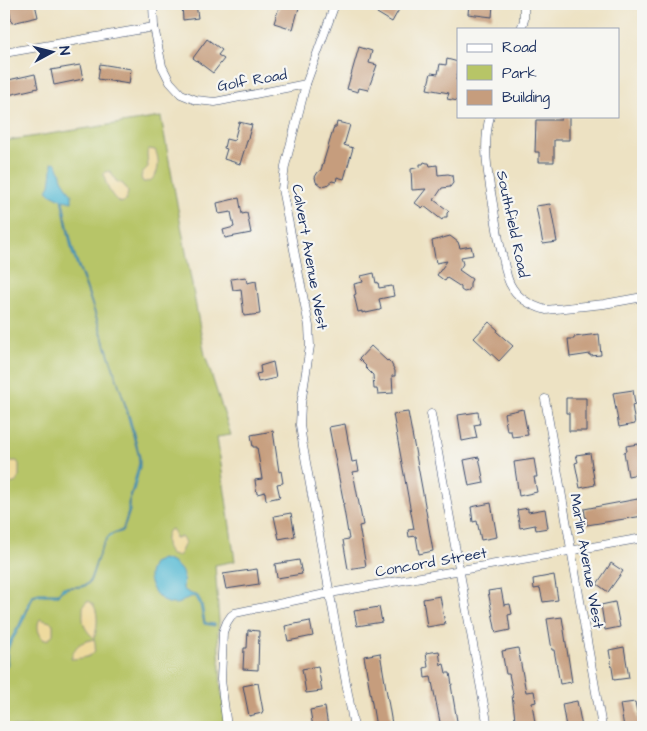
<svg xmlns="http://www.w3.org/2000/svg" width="647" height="731" viewBox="0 0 647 731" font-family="'Architects Daughter',sans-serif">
<rect width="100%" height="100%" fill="#f6f6f2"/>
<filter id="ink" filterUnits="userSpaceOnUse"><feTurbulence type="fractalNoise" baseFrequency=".02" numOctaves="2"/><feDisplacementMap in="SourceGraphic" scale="10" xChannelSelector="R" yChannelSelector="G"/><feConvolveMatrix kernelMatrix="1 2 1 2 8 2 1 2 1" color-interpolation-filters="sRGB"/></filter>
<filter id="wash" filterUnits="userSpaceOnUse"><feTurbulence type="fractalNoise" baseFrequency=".0096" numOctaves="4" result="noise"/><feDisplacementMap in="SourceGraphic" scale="20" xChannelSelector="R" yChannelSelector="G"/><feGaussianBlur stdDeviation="1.12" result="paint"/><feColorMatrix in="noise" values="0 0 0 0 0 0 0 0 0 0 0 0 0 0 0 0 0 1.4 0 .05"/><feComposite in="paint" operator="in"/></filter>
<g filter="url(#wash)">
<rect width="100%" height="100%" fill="#ede2c3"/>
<polygon fill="#b7c567" stroke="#697a62" points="161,117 205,355 231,435 217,437 235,561 215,565 219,622 218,632 221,689 227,727 4,727 4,141"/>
<g fill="#eeda9e" stroke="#84847e">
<path d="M149 149 155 150C161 161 159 183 143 182L141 178 142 173 148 167 147 153Z"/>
<path d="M110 171 116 181 123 184 128 192 126 200 121 203C112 199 105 184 104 174L105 172Z"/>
<polygon points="14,461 17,461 19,464 19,476 17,482 10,484 7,478 6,463"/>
<path d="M172 529 174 532 175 538 181 537 185 542 181 552 178 556 171 555C165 549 164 536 169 530Z"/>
<path d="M88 601C100 605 98 628 94 638 85 630 82 624 83 612 83 606 83 604 88 601Z"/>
<path d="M40 619 50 622 53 624V634L49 639 44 640C38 634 36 625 40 619Z"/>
<path d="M94 639C100 658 84 658 71 659 76 644 79 643 94 639Z"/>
</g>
<g fill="#55b9d3" stroke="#387498">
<path d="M55 162 60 171 62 179 72 195V202L63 200 66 217 74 252 87 288 130 418 140 457V467L134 490 129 503 130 511 123 531C119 533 115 533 112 535 100 543 95 570 90 582 81 593 70 581 58 595H39L33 597C29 607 25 618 20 627 12 643 5 646 8 665L6 666V647L19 625 32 595 39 593H58L63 587C72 586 83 588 89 582 94 570 101 541 111 534 114 532 118 532 122 530L123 528 128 512V503L132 490 139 463 138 454 122 395 86 288 72 253 61 199 51 194 47 191 48 188 50 185 52 171V163Z"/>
<path d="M162 559C170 560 182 567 183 576 184 581 183 585 183 589L189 593 198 596 202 604 205 622 207 623 215 624V626L204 624 200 605 196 597C185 595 184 604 175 604 161 605 148 587 149 574 150 570 152 566 153 563Z"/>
</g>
<g id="blocks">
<g fill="#c69d7d">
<polygon points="13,4 35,4 38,17 12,23 8,5"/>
<polygon points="182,4 196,4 198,18 183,20"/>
<polygon points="280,4 300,4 293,29 274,23"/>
<polygon points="383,4 402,4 392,22 377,13"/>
<polygon points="469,4 493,4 492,17 468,14"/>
<polygon points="207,39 222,50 218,55 224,59 213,73 193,58"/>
<polygon points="359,47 372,51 369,63 377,65 368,90 359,88 358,92 347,89"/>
<polygon points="447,59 458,62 458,71 456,80 458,80 458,101 447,99 449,93 427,89 431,73 438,74 440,64 446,65"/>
<polygon points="100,64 131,69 129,84 98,79"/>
<polygon points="80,65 83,79 54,85 51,70"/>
<polygon points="35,74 38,88 4,96 4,81"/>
<polygon points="561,116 569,116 569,140 554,140 554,162 539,162 539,152 535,152 536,120 561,120"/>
<polygon points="239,122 252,125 240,164 224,159 227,149 224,148 226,139 234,141"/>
<polygon points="337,122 350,125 344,145 353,148 344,179 337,177 336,182 332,181 327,185 321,186 316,182 315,177 318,172 321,170 334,127 336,127"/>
<polygon points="424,162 427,163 429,163 430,166 437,165 438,175 448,174 452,175 453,183 450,187 442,188 434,200 449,211 447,213 447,217 444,217 442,220 424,206 422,208 415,203 426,189 412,190 411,169 420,167 420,164 423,164"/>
<polygon points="239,198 242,214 247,213 251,233 225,238 223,230 234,227 231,212 219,214 217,203"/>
<polygon points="550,204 557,242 543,244 536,206"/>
<polygon points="450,236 458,242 460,248 471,246 473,255 461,257 463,264 459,270 472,279 470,283 470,288 468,291 464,292 461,290 461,287 447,278 445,281 437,275 447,261 436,263 432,241"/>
<polygon points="374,273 376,283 378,282 379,288 392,286 394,296 379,299 381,309 380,310 366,313 366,312 362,313 362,311 358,312 354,295 356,294 354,284 363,282 361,276"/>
<polygon points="246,277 247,283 256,281 260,314 244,316 241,289 233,290 231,279"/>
<polygon points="489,322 498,330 497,332 513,346 499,361 474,338"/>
<polygon points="599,334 601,355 590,356 590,354 570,357 568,339 574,339 574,337"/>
<polygon points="371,346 387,361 388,360 391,363 395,371 395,376 392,376 393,393 378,394 377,389 374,389 373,375 365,367 366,366 359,359"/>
<polygon points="273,362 276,378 258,382 256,374 261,373 260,366"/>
<polygon points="633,390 635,404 632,405 635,424 619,427 613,393"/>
<polygon points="566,398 586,398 586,431 569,431 569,413 566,413"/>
<polygon points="523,409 528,435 512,437 511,431 507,431 504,413"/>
<polygon points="408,412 422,488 433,551 419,554 416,536 409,537 408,530 414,529 393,414"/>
<polygon points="478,412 480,424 474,425 477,438 462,441 458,415"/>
<polygon points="345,424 352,462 357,461 359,471 353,472 363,525 359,526 366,566 348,569 343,540 349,539 343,504 344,504 329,427"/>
<polygon points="273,431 279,472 281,471 283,483 277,484 280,497 266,500 265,492 257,494 255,480 262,479 257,447 253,447 251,435"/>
<polygon points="638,444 640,454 643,454 643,473 628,476 624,452 627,451 626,446"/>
<polygon points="590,453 595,485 580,488 575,463 578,462 576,455"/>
<polygon points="479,457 484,483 469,486 464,460"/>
<polygon points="534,459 537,477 534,477 537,492 519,496 514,462"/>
<polygon points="643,498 643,516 587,525 584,509"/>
<polygon points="491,503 497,537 481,540 477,521 473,522 471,507"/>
<polygon points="528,508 528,512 545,509 548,528 536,530 535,525 520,528 517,510"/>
<polygon points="291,513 295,536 279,539 274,516"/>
<polygon points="299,560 302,574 277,578 275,564"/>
<polygon points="611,563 623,571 608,592 597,584"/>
<polygon points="257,569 259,584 226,589 223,574"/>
<polygon points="554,575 558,600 543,602 540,588 534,589 533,579"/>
<polygon points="501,589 504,605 510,604 512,614 508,615 510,630 496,633 488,591"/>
<polygon points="440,596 445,624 427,627 423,599"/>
<polygon points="615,602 620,627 605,630 601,605"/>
<polygon points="379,607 382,622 357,626 354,611"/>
<polygon points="562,617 572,682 560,684 554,650 552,650 547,619"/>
<polygon points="310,621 313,636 288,641 285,626"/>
<polygon points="248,630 259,631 258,670 243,669 244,648 247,648"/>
<polygon points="624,647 629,678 614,680 609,650"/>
<polygon points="518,648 526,692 534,691 536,702 532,703 535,723 516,727 512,695 513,694 509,674 506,674 502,651"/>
<polygon points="439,651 441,665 444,664 446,673 450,673 452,685 451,685 458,727 441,727 431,677 425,678 424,668 428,667 426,653"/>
<polygon points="380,653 392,724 376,727 364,656"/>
<polygon points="318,666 322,691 306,693 302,669"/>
<polygon points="258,683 263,711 262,712 262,713 249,716 243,686"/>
<polygon points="577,701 582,727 566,727 562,704"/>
<polygon points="635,702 640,726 624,727 620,704"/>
<polygon points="325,707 328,727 313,727 310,710"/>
</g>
</g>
</g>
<g filter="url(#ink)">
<use href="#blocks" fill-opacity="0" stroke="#3a4a6d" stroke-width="1"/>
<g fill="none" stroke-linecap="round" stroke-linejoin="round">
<g stroke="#3a4a6d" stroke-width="9">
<g id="street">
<polyline points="153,4 154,27 162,66 170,82 181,94 196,100 215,102 306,84"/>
<polyline points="335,4 306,84 285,166 282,189 309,326 310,346 301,404 300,425 303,446 354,727"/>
<polyline points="521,29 524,20 524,4"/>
<polyline points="4,53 154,27"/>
<path d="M490 116C482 145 488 176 493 204 496 222 498 240 503 258 505 266 506 276 510 284 517 298 532 306 546 310L604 304 643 297"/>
<polyline points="545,399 602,727"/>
<polyline points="431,414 488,727"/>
<polyline points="227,727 221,680 223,632 227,622 231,616 235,613 330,593 643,538"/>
</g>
</g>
<use href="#street" stroke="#fff" stroke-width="8"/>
</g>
</g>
<g text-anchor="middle" stroke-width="4.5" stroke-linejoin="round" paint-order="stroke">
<g font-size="15" fill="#1b2f5e" stroke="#f6f6f2">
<text transform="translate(252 80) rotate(-10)" y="5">Golf Road</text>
<text transform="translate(513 224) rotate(78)" y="5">Southfield Road</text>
<text transform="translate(310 257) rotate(80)" y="5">Calvert Avenue West</text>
<text transform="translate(587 561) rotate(80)" y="5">Marlin Avenue West</text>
<text transform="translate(431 562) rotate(-10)" y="5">Concord Street</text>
</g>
</g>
<rect width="647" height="731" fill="none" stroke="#f6f6f2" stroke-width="20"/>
<rect x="457" y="28" width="162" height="90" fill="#f6f6f2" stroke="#9ea6b7"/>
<rect x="467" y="44" width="25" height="8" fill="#ffffff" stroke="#9ea6b7"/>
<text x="502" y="52" font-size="15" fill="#1b2f5e">Road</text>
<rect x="467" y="65" width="25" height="15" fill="#b7c567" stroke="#9ea6b7"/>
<text x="502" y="78" font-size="15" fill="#1b2f5e">Park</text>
<rect x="467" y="90" width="25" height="15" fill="#c69d7d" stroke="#9ea6b7"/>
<text x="502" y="102" font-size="15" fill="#1b2f5e">Building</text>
<g transform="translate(52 52) rotate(83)" stroke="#f6f6f2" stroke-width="4" paint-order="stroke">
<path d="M0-4L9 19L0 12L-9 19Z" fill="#1b2f5e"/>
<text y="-8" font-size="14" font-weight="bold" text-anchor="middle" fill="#1b2f5e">N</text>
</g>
</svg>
